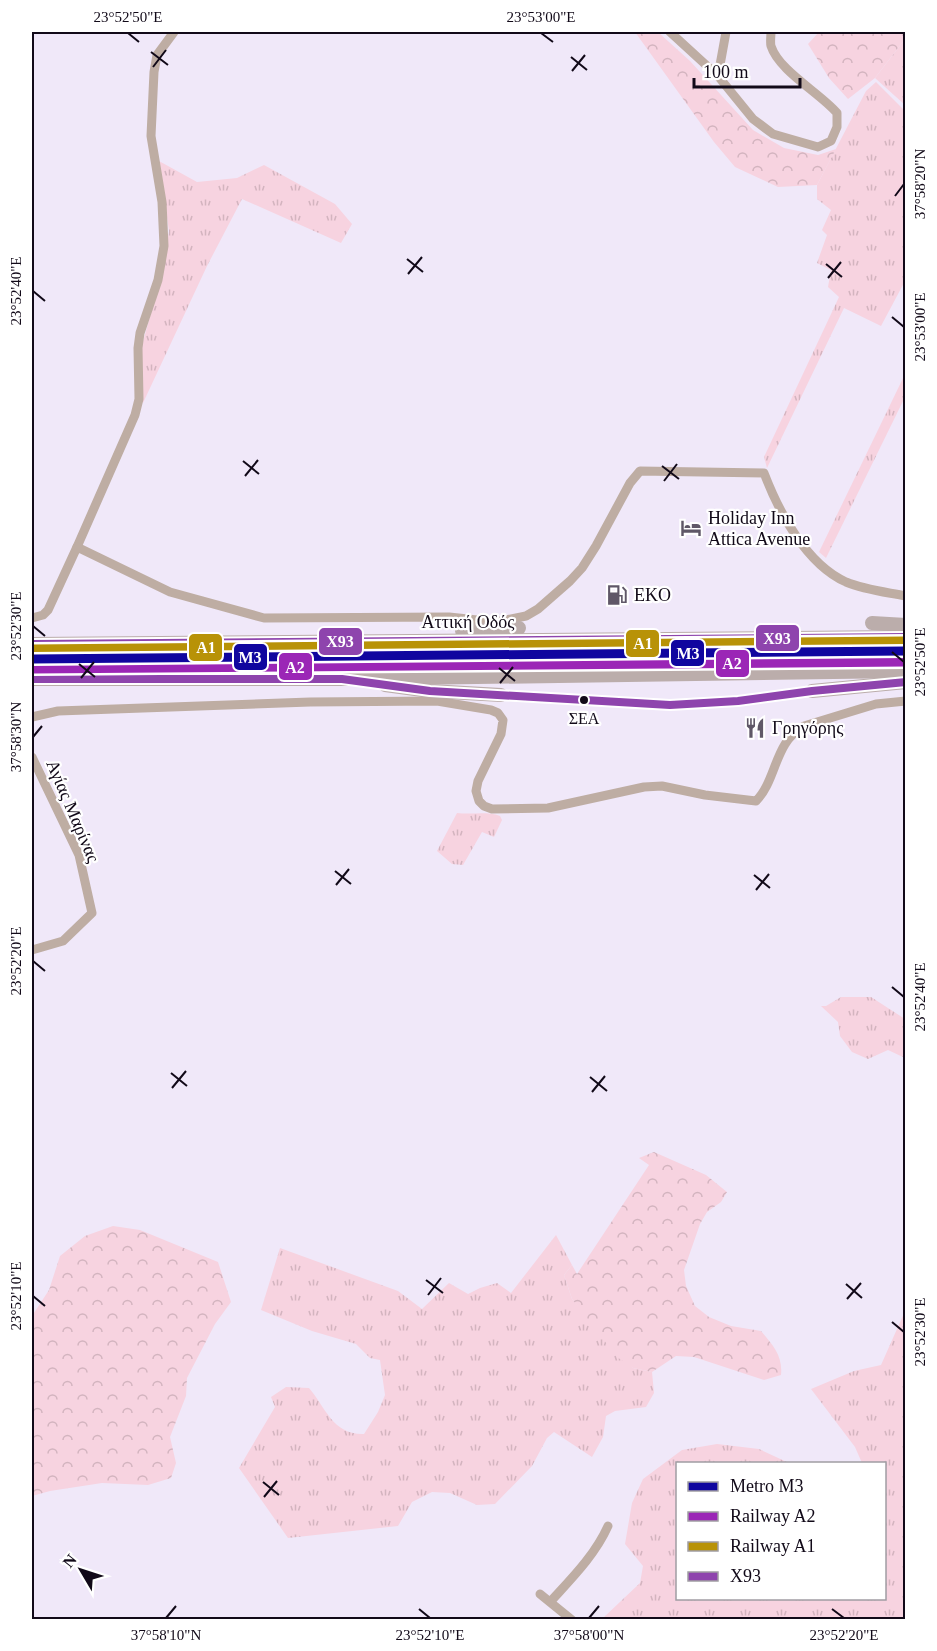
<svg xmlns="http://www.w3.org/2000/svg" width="937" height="1651" viewBox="0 0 937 1651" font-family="Georgia,serif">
<defs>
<pattern id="grass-tufts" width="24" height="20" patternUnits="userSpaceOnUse" patternTransform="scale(1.5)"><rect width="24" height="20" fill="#f7d3e0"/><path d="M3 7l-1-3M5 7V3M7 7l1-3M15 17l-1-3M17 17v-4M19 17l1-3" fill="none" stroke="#d3b4bf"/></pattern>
<pattern id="forest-crowns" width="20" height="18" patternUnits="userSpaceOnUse" patternTransform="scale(1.5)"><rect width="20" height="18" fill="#f7d3e0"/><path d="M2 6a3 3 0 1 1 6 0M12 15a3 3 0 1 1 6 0" fill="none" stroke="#d3b4bf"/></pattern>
</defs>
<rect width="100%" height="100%" fill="#f0e8f9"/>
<g fill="url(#grass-tufts)">
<polygon points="905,39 905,105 875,78"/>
<polygon points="876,82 905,111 905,281 881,326 844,308 767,468 764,457 839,297 828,287 831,270 817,263 827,235 822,230 831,210 817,199 817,185 866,91"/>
<polygon points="159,161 197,182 237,178 264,165 335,204 352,224 341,243 242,199 207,266 143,403 141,349 163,269 169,231"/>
<polygon points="905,374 905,397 826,558 819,552"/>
<path d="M457 813C471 815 487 811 500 816L502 820 494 837 482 832 463 865 452 864 437 851Z"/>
<polygon points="841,997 871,997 905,1019 905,1058 888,1050 868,1059 852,1052 840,1036 838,1022 821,1006 826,1006"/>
<path d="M556 1235 572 1265 564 1275 572 1299 633 1368 652 1372 654 1393 646 1407 615 1411 606 1416 603 1437 592 1457 554 1432 547 1438 532 1466 495 1504 477 1505 450 1493 432 1492 412 1502 398 1526 288 1538 239 1468 275 1407 271 1397 286 1387 309 1388C326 1408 333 1435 364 1434L378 1412 385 1395 380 1360 370 1358 356 1344 312 1331 261 1310 280 1248 398 1291 422 1309 449 1283 468 1294 480 1288 497 1283 511 1293Z"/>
<polygon points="905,1311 905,1619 602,1619 640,1583 643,1566 625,1544 632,1503 643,1479 682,1450 717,1444 759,1449 789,1463 678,1464 678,1598 884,1598 884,1464 862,1463 855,1447 811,1389 854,1371 881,1365"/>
</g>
<g fill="url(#forest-crowns)">
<polygon points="635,32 658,32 690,61 753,130 784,148 818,155 836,149 817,185 778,187 735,167 714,142"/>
<polygon points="819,32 905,32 905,39 875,78 848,99 829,78 808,44"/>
<path d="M654 1152 706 1175 727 1192 721 1202 707 1212 700 1224 684 1270 686 1286 695 1306 709 1317 731 1326 761 1331C773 1345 783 1356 781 1375L764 1380 694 1357 676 1356 652 1372 633 1368 617 1357 572 1299 564 1275 572 1265 577 1274 649 1165 639 1158Z"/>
<polygon points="113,1226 140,1230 218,1262 231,1302 215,1324 187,1378 186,1396 170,1437 176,1463 171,1478 148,1485 102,1483 50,1491 32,1496 32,1316 49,1290 60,1256 85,1236"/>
</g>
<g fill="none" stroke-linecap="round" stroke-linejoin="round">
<g stroke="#beada3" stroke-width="9">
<path d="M670 32 718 76 753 119 773 134 818 147 831 141 837 127V113C820 93 779 71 771 46 770 42 771 36 771 32"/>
<polyline points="718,76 726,32"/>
<polyline points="77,547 135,415 139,399 138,348 140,333 158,280 164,246 162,202 151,136 154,72 157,55 174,32"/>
<path d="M32 618 43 615 48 610 77 547 170 592 264 618 449 617 496 622 526 616 538 609 570 581 582 568 596 546 630 483 640 471 764 473C779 512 806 564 846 582 865 590 886 592 906 596"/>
<path d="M32 717 58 711 310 702 437 701 491 710 498 713 503 720 501 734 478 781 476 791 479 801 484 806 492 809 548 808 644 787 662 786 705 795 756 801C777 780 774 742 804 726L876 704 906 701"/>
<polyline points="32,757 79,855 92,913 63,941 32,950"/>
<polyline points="540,1594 572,1620"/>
<path d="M551 1601C572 1578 595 1555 608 1526"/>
</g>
<g stroke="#bbadab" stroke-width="14">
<polyline points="872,623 906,625"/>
<polyline points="462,631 519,628"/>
<polyline points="32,644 906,637"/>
<polyline points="32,679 342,679 906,671"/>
<polyline points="385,685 430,691 501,695"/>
<polyline points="812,691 906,682"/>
</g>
<g stroke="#fff" stroke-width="12">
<g id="bus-1">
<polyline points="32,644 906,637"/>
<polyline points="32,679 342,679 430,691 670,705 738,701 812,691 906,682"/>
</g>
</g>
<use href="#bus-1" stroke="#8e44ad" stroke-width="8"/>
<g stroke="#fff" stroke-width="14">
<polyline id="rail-1" points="32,669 906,662"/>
</g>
<g stroke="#fff" stroke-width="14">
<polyline id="rail-2" points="32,649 906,641"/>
</g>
<use href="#rail-1" stroke="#9b26b6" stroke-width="9"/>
<use href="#rail-2" stroke="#b89207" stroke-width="9"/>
<g stroke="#fff" stroke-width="14">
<polyline id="metro-1" points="32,659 906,651"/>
</g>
<use href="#metro-1" stroke="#10069f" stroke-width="9"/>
</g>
<path fill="none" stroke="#110918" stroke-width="2" d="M128 33 139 42M541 33 553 42M151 52 168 65M571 57 587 70M153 67 166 50M572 71 585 55M895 196 904 184M407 259 423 272M826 264 842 277M408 274 422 257M828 278 841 262M33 291 45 301M892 317 904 327M243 461 259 474M662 466 679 479M245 476 258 460M664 481 677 464M33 626 45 636M892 652 904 662M79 664 95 677M499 668 515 681M81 678 94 662M500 683 513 667M33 737 42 726M335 871 351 884M754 875 770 888M336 885 349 869M756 890 769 874M33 961 45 971M892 987 904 997M171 1073 187 1086M590 1077 607 1091M172 1088 186 1071M592 1092 605 1076M426 1280 443 1293M846 1284 862 1298M428 1295 441 1278M33 1296 45 1306M847 1299 861 1283M892 1322 904 1332M263 1482 279 1495M264 1497 277 1481M419 1609 430 1618M832 1609 844 1618M166 1618 176 1606M589 1618 599 1606"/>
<defs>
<g id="hotel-bare" transform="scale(1.62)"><path d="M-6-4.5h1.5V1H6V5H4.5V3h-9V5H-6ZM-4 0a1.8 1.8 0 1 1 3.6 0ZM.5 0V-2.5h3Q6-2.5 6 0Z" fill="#5f5767" stroke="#fff" stroke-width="2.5" paint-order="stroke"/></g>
<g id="fuel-bare" transform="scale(1.62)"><path d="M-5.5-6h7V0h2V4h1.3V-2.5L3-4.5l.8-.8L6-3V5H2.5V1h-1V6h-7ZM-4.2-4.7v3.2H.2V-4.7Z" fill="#5f5767" stroke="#fff" stroke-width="2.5" paint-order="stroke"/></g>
<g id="restaurant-bare" transform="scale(1.62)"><path d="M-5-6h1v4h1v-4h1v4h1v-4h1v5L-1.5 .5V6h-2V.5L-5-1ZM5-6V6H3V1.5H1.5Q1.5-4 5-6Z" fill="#5f5767" stroke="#fff" stroke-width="2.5" paint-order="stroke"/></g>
</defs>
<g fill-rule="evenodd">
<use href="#hotel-bare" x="691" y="528"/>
<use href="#fuel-bare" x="617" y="595"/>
<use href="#restaurant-bare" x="755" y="728"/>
</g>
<circle fill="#110918" stroke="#fff" stroke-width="2" cx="584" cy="700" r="5"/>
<g text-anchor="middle" stroke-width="4.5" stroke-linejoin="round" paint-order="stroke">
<g font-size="16" fill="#110918" stroke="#fff">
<text x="584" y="724">ΣΕΑ</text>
</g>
<g font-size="18" fill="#110918" stroke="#fff" text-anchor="start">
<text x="708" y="524">Holiday Inn<tspan x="708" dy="21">Attica Avenue</tspan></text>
<text x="634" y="601">EKO</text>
<text x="772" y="734">Γρηγόρης</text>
</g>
<g font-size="18" fill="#110918" stroke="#fff">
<text x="468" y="628">Αττική Οδός</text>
<text transform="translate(73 811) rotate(67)" y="6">Αγίας Μαρίνας</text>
</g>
</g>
<g stroke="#fff" stroke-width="2">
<rect x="755" y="624" width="45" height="28" rx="6" fill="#8e44ad"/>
<rect x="318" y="627" width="45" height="29" rx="6" fill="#8e44ad"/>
<rect x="625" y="629" width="35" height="29" rx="6" fill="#b89207"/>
<rect x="188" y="633" width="35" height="29" rx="6" fill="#b89207"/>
<rect x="670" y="639" width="35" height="28" rx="6" fill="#10069f"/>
<rect x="233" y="643" width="35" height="28" rx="6" fill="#10069f"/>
<rect x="715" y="649" width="35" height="29" rx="6" fill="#9b26b6"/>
<rect x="278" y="652" width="35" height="29" rx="6" fill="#9b26b6"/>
</g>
<g font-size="16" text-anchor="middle" font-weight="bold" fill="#fff">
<text x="777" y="644">X93</text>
<text x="340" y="647">X93</text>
<text x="643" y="649">A1</text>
<text x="206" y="653">A1</text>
<text x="688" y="659">Μ3</text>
<text x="250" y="663">Μ3</text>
<text x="732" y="669">A2</text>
<text x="295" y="673">A2</text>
</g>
<rect width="937" height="1651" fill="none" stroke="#ffffff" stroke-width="66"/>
<rect x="676" y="1462" width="210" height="138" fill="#ffffff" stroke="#a09da3" stroke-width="1.5"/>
<rect x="688" y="1482" width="30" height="9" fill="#10069f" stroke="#a09da3" stroke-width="1.5"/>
<text x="730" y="1492" font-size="18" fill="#110918">Metro Μ3</text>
<rect x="688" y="1512" width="30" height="9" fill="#9b26b6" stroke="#a09da3" stroke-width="1.5"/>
<text x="730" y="1522" font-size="18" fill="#110918">Railway A2</text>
<rect x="688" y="1542" width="30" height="9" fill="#b89207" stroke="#a09da3" stroke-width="1.5"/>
<text x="730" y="1552" font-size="18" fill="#110918">Railway A1</text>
<rect x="688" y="1572" width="30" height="9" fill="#8e44ad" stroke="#a09da3" stroke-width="1.5"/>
<text x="730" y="1582" font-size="18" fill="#110918">X93</text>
<g transform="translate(81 1570) rotate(309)" stroke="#ffffff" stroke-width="4.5" paint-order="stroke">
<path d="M0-4.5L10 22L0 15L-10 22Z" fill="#110918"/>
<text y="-9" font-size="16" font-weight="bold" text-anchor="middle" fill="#110918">N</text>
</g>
<path d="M694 78v9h106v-9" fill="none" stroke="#110918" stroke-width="3"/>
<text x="703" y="78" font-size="18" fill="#110918" stroke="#ffffff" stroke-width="4.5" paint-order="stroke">100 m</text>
<rect x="33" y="33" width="871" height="1585" fill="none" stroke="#110918" stroke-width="2"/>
<g font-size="15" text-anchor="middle" fill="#110918">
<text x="128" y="22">23°52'50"E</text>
<text x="541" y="22">23°53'00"E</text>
<text transform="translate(920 184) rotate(-90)" y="5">37°58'20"N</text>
<text transform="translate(16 291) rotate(-90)" y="5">23°52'40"E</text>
<text transform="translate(920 327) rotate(-90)" y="5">23°53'00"E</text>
<text transform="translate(16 626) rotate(-90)" y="5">23°52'30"E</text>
<text transform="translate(920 662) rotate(-90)" y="5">23°52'50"E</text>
<text transform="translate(16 737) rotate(-90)" y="5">37°58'30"N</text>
<text transform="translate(16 961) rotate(-90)" y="5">23°52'20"E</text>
<text transform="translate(920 997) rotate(-90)" y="5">23°52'40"E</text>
<text transform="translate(16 1296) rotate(-90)" y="5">23°52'10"E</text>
<text transform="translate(920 1332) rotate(-90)" y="5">23°52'30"E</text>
<text x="166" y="1640">37°58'10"N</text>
<text x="430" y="1640">23°52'10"E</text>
<text x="589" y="1640">37°58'00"N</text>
<text x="844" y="1640">23°52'20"E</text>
</g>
</svg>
